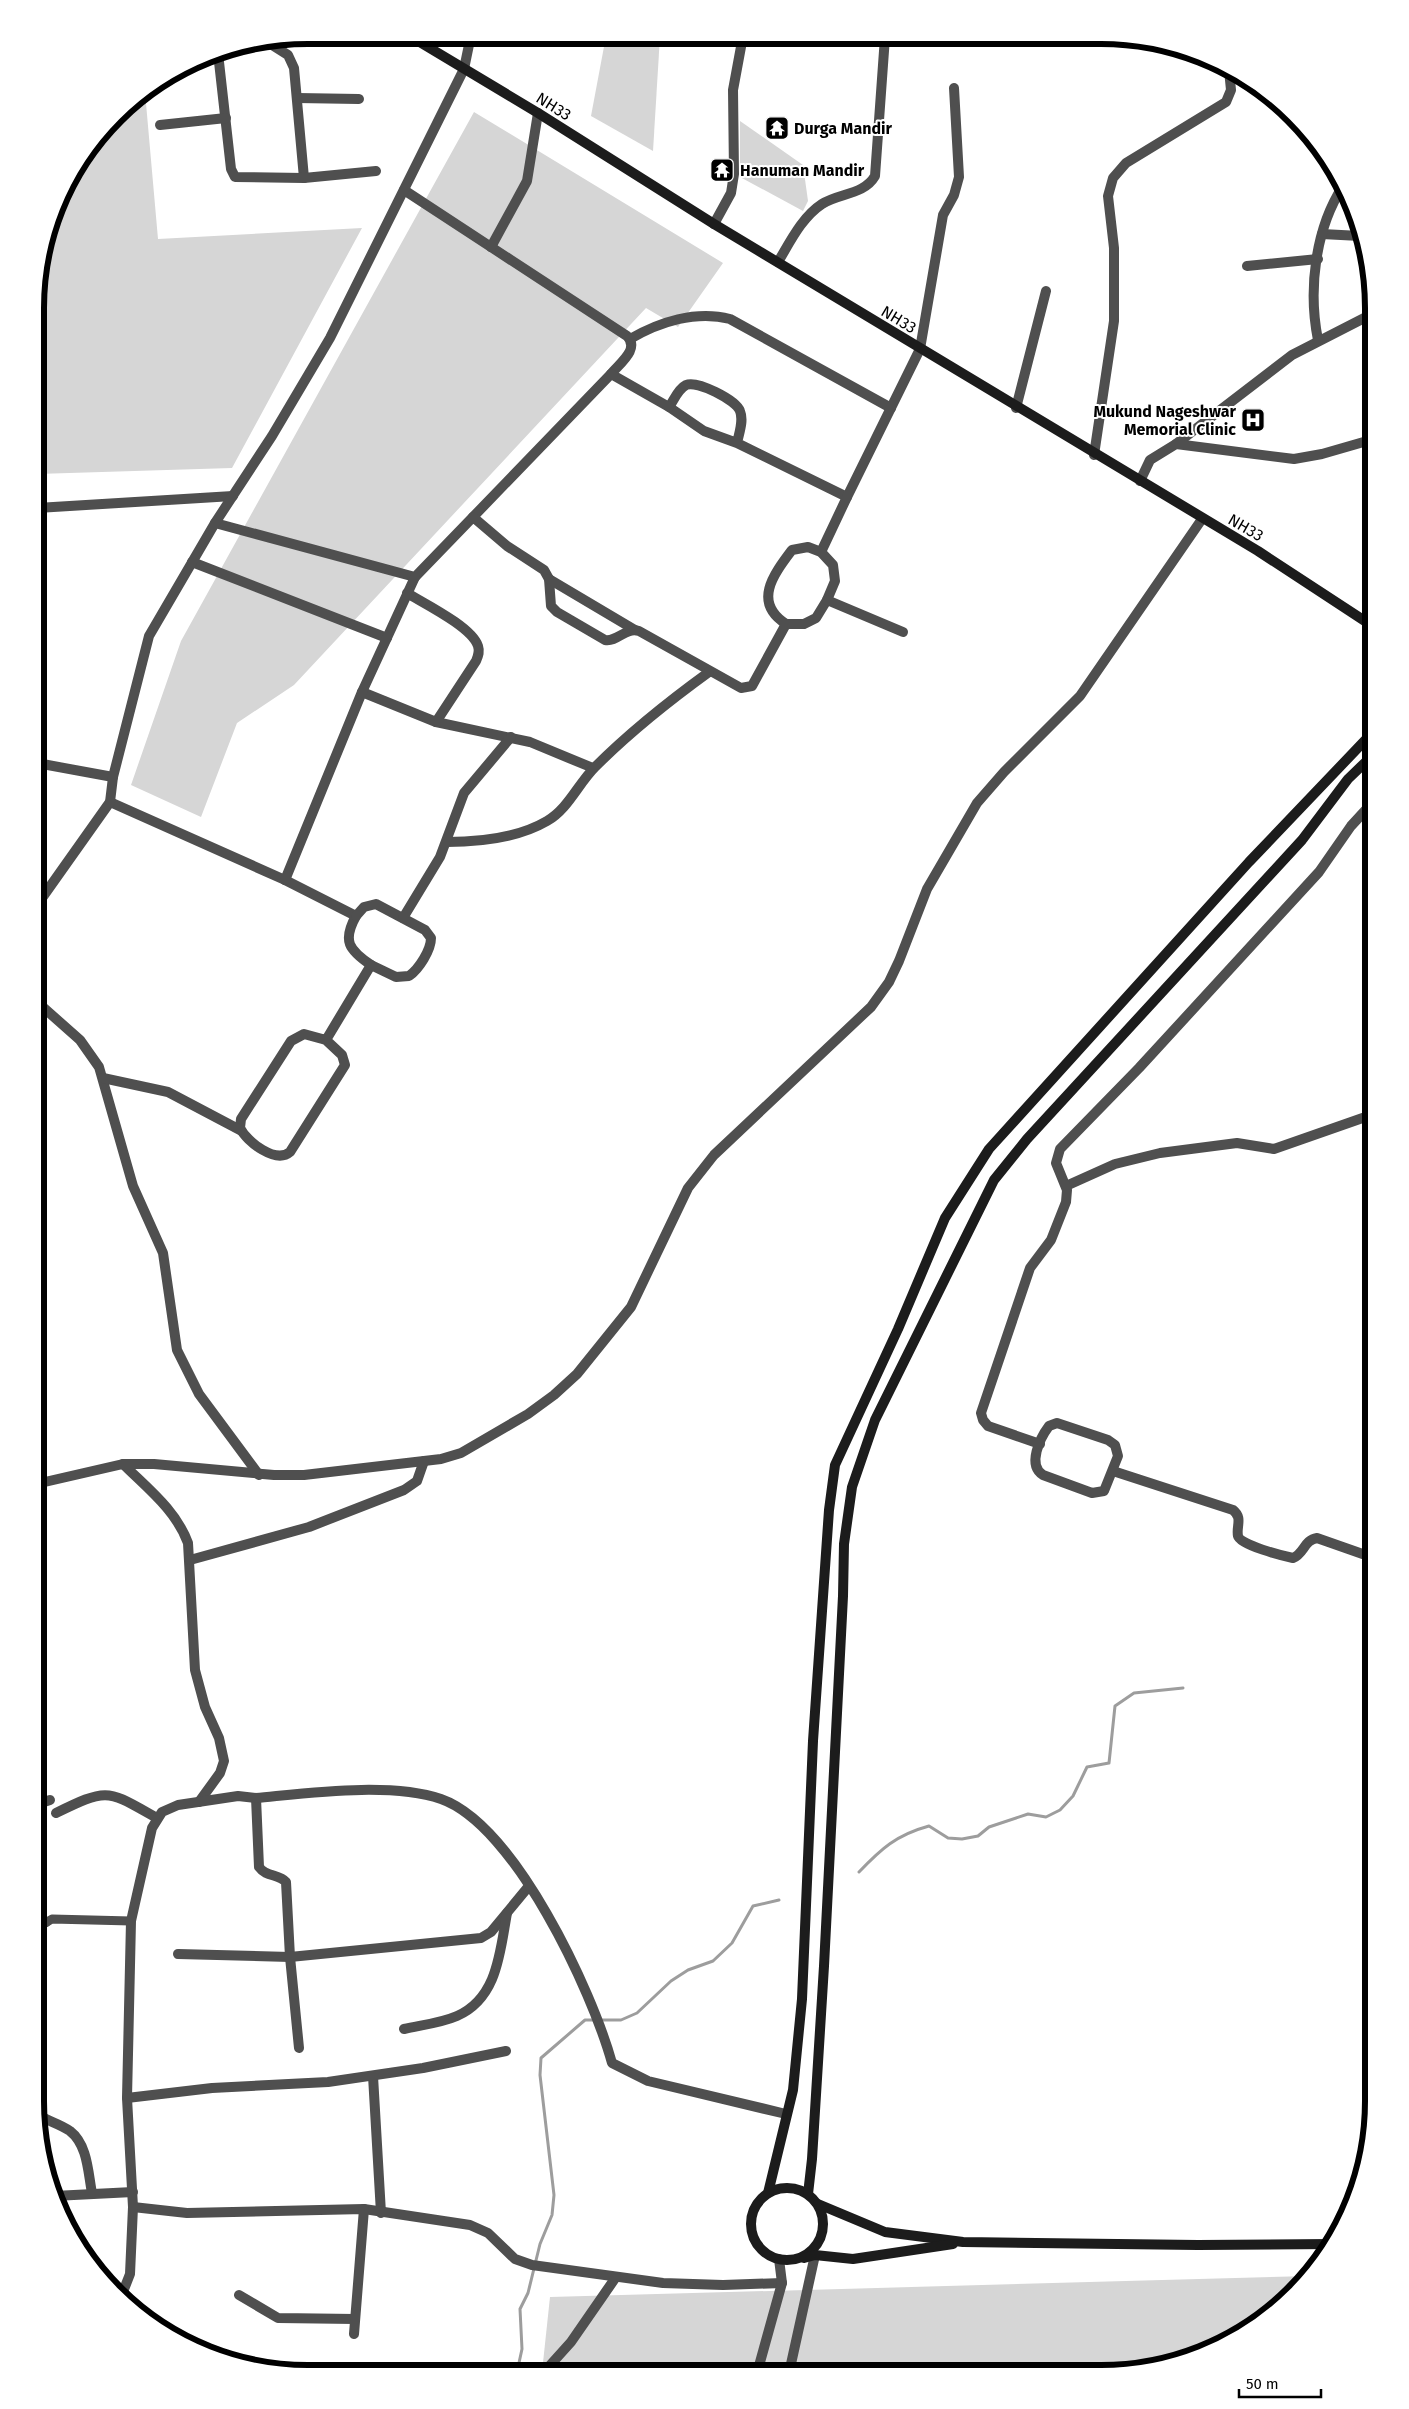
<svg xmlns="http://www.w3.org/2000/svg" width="1409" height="2409" viewBox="0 0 1409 2409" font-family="'Fira Sans',sans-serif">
<rect width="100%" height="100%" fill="#fff"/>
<g fill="#d6d6d6">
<polygon points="606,36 660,36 653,151 591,116"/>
<polygon points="145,92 158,239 362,228 232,468 37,474 37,273 63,187 128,103"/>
<polygon points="474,112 723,263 678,327 646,308 294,685 237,723 201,817 131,785 181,641"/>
<polygon points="740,121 803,165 808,201 803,211 740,177"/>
<polygon points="1309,2276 1267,2317 1205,2353 1101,2374 542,2372 550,2297"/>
</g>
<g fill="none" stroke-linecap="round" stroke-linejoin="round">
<g stroke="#9d9d9d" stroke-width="3">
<path d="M859 1872C881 1849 896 1835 929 1826L948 1838 962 1839 978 1836 989 1827 1028 1814 1046 1817 1060 1810 1073 1796 1087 1767 1109 1763 1115 1706 1134 1693 1183 1688"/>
<polyline points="517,2372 522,2349 520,2309 528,2293 540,2244 552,2215 554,2195 540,2075 541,2058 585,2020 621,2020 637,2013 671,1981 688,1970 713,1961 732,1943 753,1906 779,1900"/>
</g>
<polyline stroke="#4f4f4f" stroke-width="9" points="35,1939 42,1925 52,1919 131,1921"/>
<g stroke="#4f4f4f" stroke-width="10">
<polyline points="269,43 288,55 294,68 304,178"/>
<polyline points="218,53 231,169 235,177 304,178 376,171"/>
<polyline points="297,98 359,99"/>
<polyline points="160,125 226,118"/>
<path d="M404 190 627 336C640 349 620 363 611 374"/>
<polyline points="714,224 731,193 734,174 733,90 743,36"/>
<polyline points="1322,234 1360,236"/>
<polyline points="491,247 527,181 538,113"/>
<path d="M778 262C790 242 802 217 822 204 839 193 864 195 875 176L885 37"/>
<polyline points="1247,266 1318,259"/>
<path d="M630 339C659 322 696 310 730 319L891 408"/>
<path d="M1318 340C1308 290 1315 229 1343 186"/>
<polyline points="1016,408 1046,291"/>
<path d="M737 443C739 433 744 421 740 411 736 400 697 380 686 385 678 389 674 400 669 407L704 431 737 443 847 497 821 552"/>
<polyline points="1176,444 1292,355 1374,313"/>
<polyline points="1094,455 1114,321 1114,248 1108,196 1113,178 1126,163 1226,102 1231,90 1229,70"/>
<polyline points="1140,481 1150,460 1176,444 1294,459 1322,454 1374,439"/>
<polyline points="847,497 920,349 943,215 954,195 959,177 954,88"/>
<polyline points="37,508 233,496"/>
<polyline points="473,517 611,374 669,407"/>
<path d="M215 523 415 577 473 517 507 546 544 570 549 579 551 606 557 612 605 640C618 642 625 627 639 631L741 688 752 686 786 624C752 602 774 574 792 550L808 547 821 552 833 565 835 581 827 600 816 618 804 624H786"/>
<polyline points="192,562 387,638"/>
<polyline points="549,579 635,630"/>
<path d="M407 593C425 604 472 627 478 646 480 652 478 656 476 661L436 722"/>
<polyline points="827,600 903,632"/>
<polyline points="362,692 436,722 530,742 593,768"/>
<polyline points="37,763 113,777"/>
<path d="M110 802 285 880 356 916C342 941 349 950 371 965L326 1040 304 1034 291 1041 241 1119 240 1128C247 1142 276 1164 290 1152L345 1065 342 1055 326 1040"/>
<path d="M447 842C480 842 518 838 547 821 568 809 578 784 595 767 630 732 669 701 709 672"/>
<polyline points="285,880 362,692 415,577"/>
<polyline points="37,905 110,802 113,777 149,636 215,523 272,436 330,338 464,69"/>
<path d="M356 916 364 907 376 904 425 930 431 938C431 950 419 969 409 976L396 977 371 965"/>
<polyline points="403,918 440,857 464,793 511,737"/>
<polyline points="36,1001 80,1040 99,1067 133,1186 163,1253 177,1350 199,1394 259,1475"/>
<polyline points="103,1078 168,1092 240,1130"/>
<polyline points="1066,1186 1115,1164 1160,1153 1237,1143 1274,1149 1374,1114"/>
<path d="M1057 1423 1108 1440 1115 1445 1118 1456 1104 1491 1092 1493 1043 1475C1027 1465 1040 1438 1049 1426Z"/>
<polyline points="1040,1444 988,1426 983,1420 981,1413 1030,1268 1051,1240 1066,1202 1067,1190 1056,1163 1060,1149 1139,1068 1319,872 1351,826 1374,801"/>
<path d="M123 1464C147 1488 176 1510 188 1543L195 1670 205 1707 219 1738 224 1761 220 1773 199 1802"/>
<path d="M1113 1471 1233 1510C1243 1518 1236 1526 1238 1536 1240 1545 1283 1556 1293 1558 1304 1554 1304 1540 1317 1538L1374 1558"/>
<polyline points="36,1484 123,1464 154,1464 274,1475 304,1475 441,1459 461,1453 528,1414 554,1395 577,1374 631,1307 688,1188 714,1155 871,1007 889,982 899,961 927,889 977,803 1004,772 1080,696 1202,519"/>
<polyline points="190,1560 309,1527 404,1490 417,1481 424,1461"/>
<path d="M256 1798 259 1867C266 1877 279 1874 286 1882L290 1957 299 2048"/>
<polyline points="35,1805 50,1800"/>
<path d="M56 1813C109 1787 107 1790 157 1818"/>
<polyline points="35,1914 46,1922"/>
<polyline points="178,1954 290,1957 481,1938 491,1932 529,1886"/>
<path d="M404 2029C422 2025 441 2023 457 2016 498 1998 500 1951 507 1913"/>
<polyline points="373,2076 381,2213"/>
<polyline points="127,2098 212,2088 328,2082 423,2068 506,2051"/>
<path d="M38 2115C48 2121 60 2124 70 2131 88 2145 88 2173 92 2193"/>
<polyline points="54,2196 133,2192"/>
<polyline points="133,2207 187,2213 364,2209 470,2225 488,2233 515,2259 532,2265 663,2283 723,2285 782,2283"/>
<polyline points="239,2295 278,2318 355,2319"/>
<path d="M121 2297 130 2274 133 2207 127 2098 131 1921 152 1828 162 1812 178 1805 238 1796 256 1798C310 1793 390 1782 441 1799 515 1825 592 1991 612 2063L648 2081 786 2114"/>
<polyline points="354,2334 364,2209"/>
<polyline points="544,2372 571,2342 616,2277"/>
<polyline points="757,2373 782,2283 779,2259"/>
<polyline points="789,2373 815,2255"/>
</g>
<polyline stroke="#4f4f4f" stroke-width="10" points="464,69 471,35"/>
<g stroke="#1c1c1c" stroke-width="10">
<polyline points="408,35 538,113 714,224 1258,551 1374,627"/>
<circle cx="787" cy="2224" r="36"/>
<polyline points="768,2193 793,2090 802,1999 813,1741 829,1510 835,1465 898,1329 945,1218 989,1149 1249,862 1374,731"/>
<polyline points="808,2194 812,2159 824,1966 843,1596 844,1544 852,1487 875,1420 994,1180 1027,1139 1302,840 1348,779 1374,754"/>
<polyline points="818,2204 885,2232 963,2242 1198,2245 1331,2244"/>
<polyline points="804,2258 815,2255 853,2259 953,2244"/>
</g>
</g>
<defs>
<g id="temple-square" transform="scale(1.25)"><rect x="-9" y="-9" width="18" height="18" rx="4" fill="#000" stroke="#fff"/><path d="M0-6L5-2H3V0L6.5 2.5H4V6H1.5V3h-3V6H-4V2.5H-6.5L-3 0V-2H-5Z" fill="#fff"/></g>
<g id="hospital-square" transform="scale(1.25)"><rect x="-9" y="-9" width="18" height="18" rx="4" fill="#000" stroke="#fff"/><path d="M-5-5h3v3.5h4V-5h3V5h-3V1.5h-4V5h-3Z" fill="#fff"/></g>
</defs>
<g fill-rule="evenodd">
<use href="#temple-square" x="777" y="128"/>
<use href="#temple-square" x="722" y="170"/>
<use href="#hospital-square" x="1253" y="420"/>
</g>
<g text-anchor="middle" stroke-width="4" stroke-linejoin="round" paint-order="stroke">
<g font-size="16" fill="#000" stroke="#fff">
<text transform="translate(554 106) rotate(32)" y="6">NH33</text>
<text transform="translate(899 319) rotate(31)" y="6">NH33</text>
<text transform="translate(1246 527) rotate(30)" y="6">NH33</text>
</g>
<g font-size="16" font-weight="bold" fill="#000" stroke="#fff" text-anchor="start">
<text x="794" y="134">Durga Mandir</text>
<text x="740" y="176">Hanuman Mandir</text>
<text x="1236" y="417" text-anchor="end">Mukund Nageshwar<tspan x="1236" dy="18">Memorial Clinic</tspan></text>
</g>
</g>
<path d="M0 0H1409V2409H0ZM308 44H1101A264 264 0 0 1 1365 308V2101A264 264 0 0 1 1101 2365H308A264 264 0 0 1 44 2101V308A264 264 0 0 1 308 44Z" fill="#fff" fill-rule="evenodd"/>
<path fill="none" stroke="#000" stroke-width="6" d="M308 44H1101A264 264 0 0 1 1365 308V2101A264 264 0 0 1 1101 2365H308A264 264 0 0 1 44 2101V308A264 264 0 0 1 308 44Z"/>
<path d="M1239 2389v8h82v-8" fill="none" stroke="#000000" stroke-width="2.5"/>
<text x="1246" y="2389" font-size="15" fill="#000000" stroke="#ffffff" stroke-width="4" paint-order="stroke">50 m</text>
</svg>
